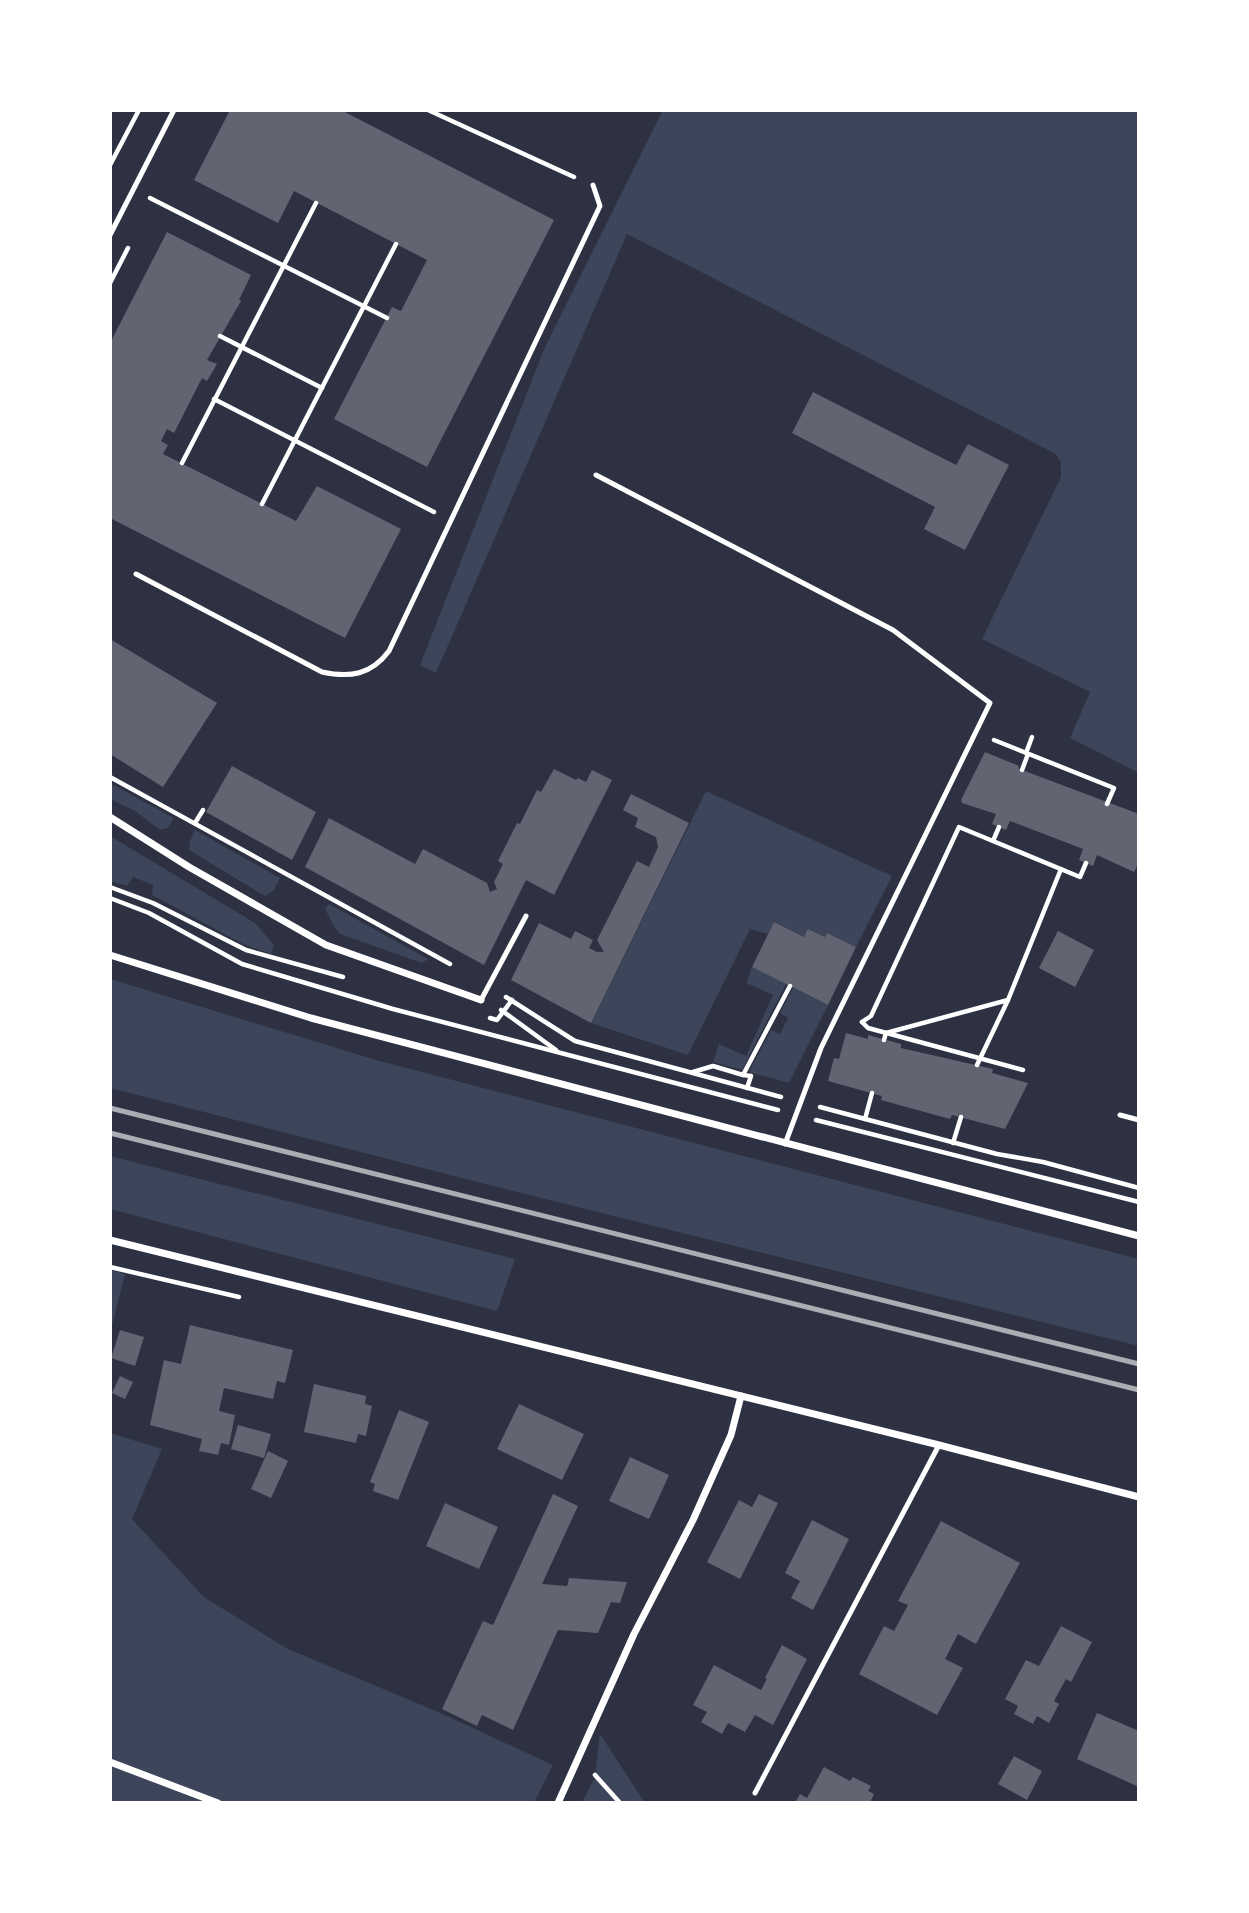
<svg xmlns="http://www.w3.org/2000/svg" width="1249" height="1913" viewBox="0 0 1249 1913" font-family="Rubik,sans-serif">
<rect width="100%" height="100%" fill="#2d3142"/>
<g fill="#3c4559">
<polygon points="663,110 1139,110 1139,773 1070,738 1090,692 982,639 1061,477 1061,463 1056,454 627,234 436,673 420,665 545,347"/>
<polygon points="110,783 174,818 168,828 160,830 135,811 110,799"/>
<polygon points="706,791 892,876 856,947 827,933 825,937 809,929 804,937 775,922 768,934 750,929 688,1055 591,1023"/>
<polygon points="195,830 280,878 273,891 265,896 258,892 189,850 190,841"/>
<polygon points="110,836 255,923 274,945 271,954 243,944 152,895 153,885 133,877 127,886 110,881"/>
<polygon points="329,904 428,959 422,963 340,934 335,928 325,909"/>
<polygon points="752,967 786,984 742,1070 713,1062 719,1044 746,1056 773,995 746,983"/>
<polygon points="110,979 376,1060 1139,1259 1139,1346 525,1194 110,1088"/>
<polygon points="793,988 828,1005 789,1083 749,1072 771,1030 780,1034 788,1018 780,1013"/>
<polygon points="110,1156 515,1259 497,1311 110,1209"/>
<polygon points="110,1270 125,1274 110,1333"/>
<polygon points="110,1433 162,1449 132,1519 204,1597 286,1648 438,1712 553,1765 534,1803 110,1803"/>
<polygon points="600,1734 645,1803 582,1803 595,1777"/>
</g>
<g fill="#626471">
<polygon points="230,110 341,110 554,220 427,467 334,419 392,307 401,311 427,260 294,191 278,223 194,180"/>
<polygon points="167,232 251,275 239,300 241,301 207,360 217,364 207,381 202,378 174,433 167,429 161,441 168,445 163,454 296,521 317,486 401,529 345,638 110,518 110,343"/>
<polygon points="813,392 956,465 968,444 1009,465 965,550 924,529 935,507 792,433"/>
<polygon points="110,639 217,703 163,787 110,754"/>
<polygon points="985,752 1019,766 1018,768 1022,770 1139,814 1139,862 1134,872 1097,855 1093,866 1079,860 1083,849 1010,821 1006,830 992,824 996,814 962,803 961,800"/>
<polygon points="232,766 316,812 292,860 206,812"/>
<polygon points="554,769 576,780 578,778 586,782 592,770 612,780 554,895 526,880 484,965 305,867 329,818 415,864 423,849 487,883 490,892 497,889 494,882 503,864 498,861 517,823 520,824 537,790 541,792"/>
<polygon points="631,794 689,823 591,1023 511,980 539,923 571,939 575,931 593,940 589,948 597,952 604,952 597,940 637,861 649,867 658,847 656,837 635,827 638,818 623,810"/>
<polygon points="774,922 804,937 808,929 825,937 827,933 856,947 828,1005 752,967"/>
<polygon points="1058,931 1094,950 1075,987 1039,968"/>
<polygon points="846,1033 868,1039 868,1035 901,1044 901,1048 993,1069 992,1073 1028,1083 1005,1129 952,1115 950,1119 881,1100 882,1096 828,1081 834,1058 839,1059"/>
<polygon points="190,1325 293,1350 285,1383 277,1381 273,1399 224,1388 219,1411 235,1415 229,1445 221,1443 218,1455 199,1451 202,1439 150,1425 164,1360 181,1364"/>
<polygon points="120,1330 144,1337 135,1366 111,1358"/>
<polygon points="120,1376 133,1382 125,1399 112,1393"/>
<polygon points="314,1384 366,1396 365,1404 372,1406 366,1436 358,1434 356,1443 304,1432"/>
<polygon points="519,1404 584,1434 562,1480 497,1449"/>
<polygon points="399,1410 429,1422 398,1500 373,1491 375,1484 370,1482"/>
<polygon points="238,1425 271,1434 264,1458 231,1449"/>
<polygon points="268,1451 288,1461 271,1498 251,1489"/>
<polygon points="630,1457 669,1475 649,1519 609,1501"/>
<polygon points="553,1494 578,1506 542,1584 567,1586 569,1578 627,1582 620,1603 611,1602 598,1633 558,1630 513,1730 482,1715 477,1726 442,1709 483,1621 493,1625"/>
<polygon points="759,1494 778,1503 740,1579 707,1562 739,1500 752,1507"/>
<polygon points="445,1503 498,1527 479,1569 426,1546"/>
<polygon points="812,1520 849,1539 813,1610 791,1598 800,1581 785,1573"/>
<polygon points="941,1521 1020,1563 976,1644 958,1634 945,1659 963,1668 937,1715 859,1674 884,1626 894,1631 908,1605 898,1601"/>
<polygon points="1061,1626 1092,1642 1071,1682 1066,1679 1054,1701 1059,1704 1049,1723 1037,1716 1033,1724 1014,1714 1018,1706 1005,1699 1026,1660 1039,1666"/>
<polygon points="782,1645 807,1659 773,1725 755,1715 745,1732 728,1723 722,1734 701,1722 707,1712 693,1705 714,1665 761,1690 767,1679 765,1678"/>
<polygon points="1097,1713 1139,1731 1139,1787 1077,1759"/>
<polygon points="1014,1756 1042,1771 1027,1800 998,1784"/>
<polygon points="824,1767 850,1781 853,1777 871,1786 868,1791 874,1794 870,1803 795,1803 800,1794 807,1798"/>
</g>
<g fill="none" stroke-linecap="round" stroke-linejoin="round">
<g stroke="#fff" stroke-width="4.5">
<polyline points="428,110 574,177"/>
<polyline points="110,165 139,110"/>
<polyline points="150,198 387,318"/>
<polyline points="110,283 128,248"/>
<polyline points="220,336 322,388"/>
<polyline points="214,399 434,512"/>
<polyline points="182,463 316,203"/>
<polyline points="262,504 396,244"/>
<polyline points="994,740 1114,788 1107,804"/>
<polyline points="1026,753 1032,737"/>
<polyline points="1022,770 1028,754"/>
<polyline points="110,777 450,964"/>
<polyline points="195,823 203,810"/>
<polyline points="993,841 999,827"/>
<polyline points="110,887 153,903 246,950 343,977"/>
<polyline points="110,898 149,913 242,964 393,1009 778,1110"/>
<polyline points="506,997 575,1041 781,1097"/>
<polyline points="1008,1000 1061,869"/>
<polyline points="501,1010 556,1050"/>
<polyline points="490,1018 497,1020 512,1000"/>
<polyline points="862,1022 871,1016 959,827 1080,877 1086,863"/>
<polyline points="862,1022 868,1028 1023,1070"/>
<polyline points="884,1040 886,1033 1008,1000 977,1065"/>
<polyline points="693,1072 713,1066 743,1075"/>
<polyline points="747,1088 751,1076 743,1075 790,986"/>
<polyline points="820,1107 997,1154 1043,1162 1139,1188"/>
<polyline points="865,1119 872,1093"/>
<polyline points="816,1120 1139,1202"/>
<polyline points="953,1143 961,1117"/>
<polyline points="110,1267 239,1297"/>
<polyline points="595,1775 620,1803"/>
</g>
<g stroke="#fff" stroke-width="5">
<polyline points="110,235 174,110"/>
<polyline points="596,475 893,630 990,703 821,1048 785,1144"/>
<path d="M136 574 322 672C350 678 371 675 389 651L600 206 593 185"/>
<polyline points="481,1000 526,916"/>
<polyline points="1120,1115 1139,1120"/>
<polyline points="755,1793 939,1445"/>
</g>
<g stroke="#fff" stroke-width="7">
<polyline points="110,817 189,867 326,945 481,1000"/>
<polyline points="110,955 311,1018 1139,1236"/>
<polyline points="110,1240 939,1445 1139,1497"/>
<polyline points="110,1762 218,1803"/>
<polyline points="558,1803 634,1634 693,1520 731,1435 741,1396"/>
</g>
<g stroke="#abadb3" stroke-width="5">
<polyline points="110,1108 1139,1364"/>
<polyline points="110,1133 1139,1390"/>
</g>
</g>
<rect width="1249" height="1913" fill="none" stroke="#ffffff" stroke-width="224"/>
</svg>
